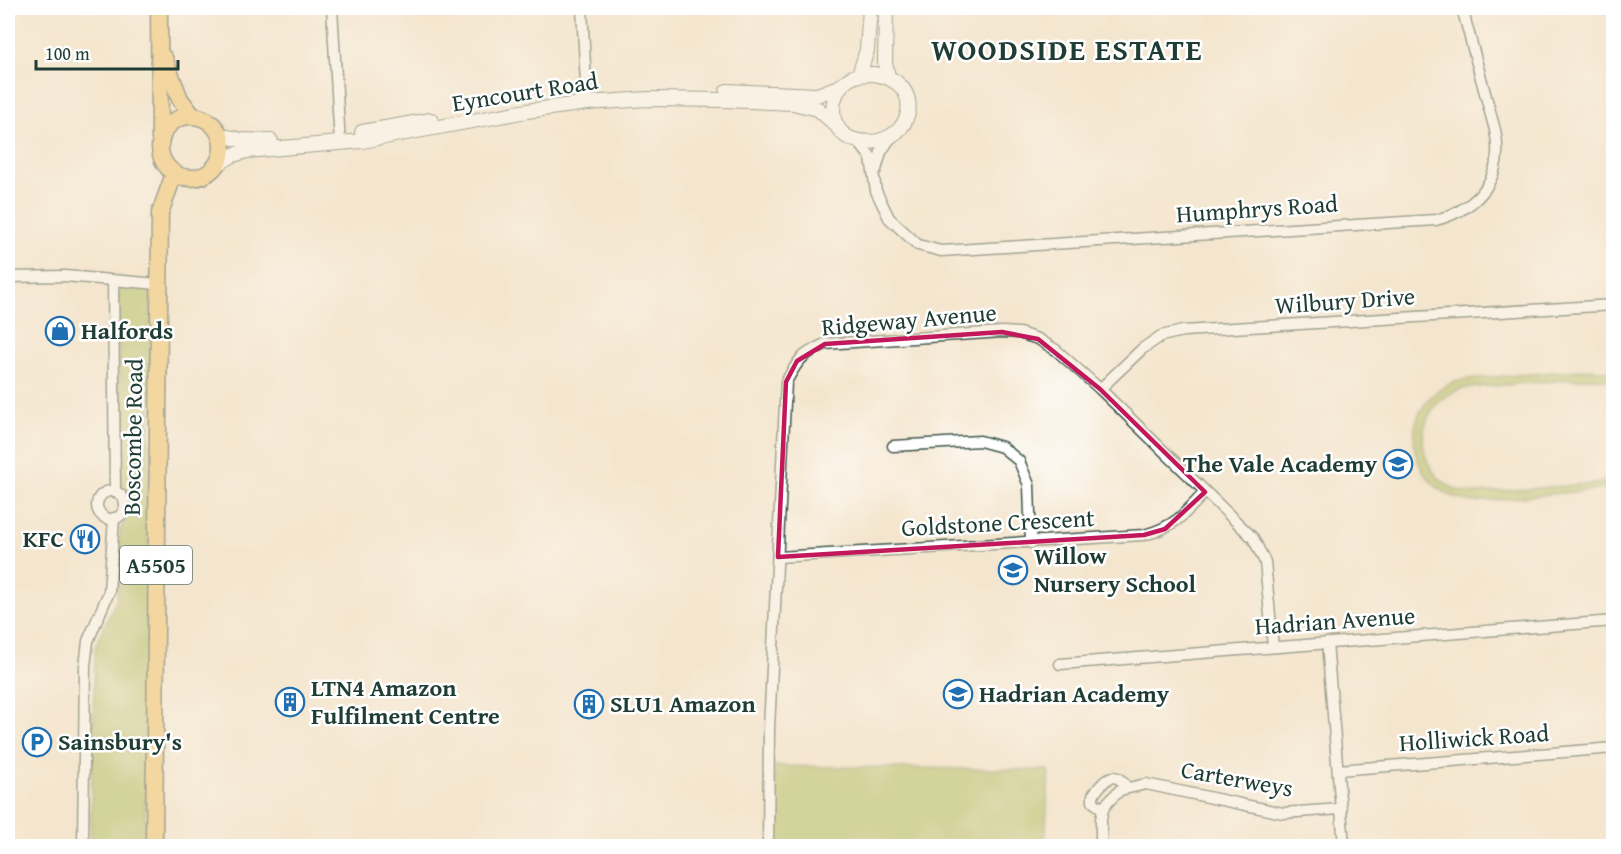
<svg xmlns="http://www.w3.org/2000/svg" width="1621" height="854" viewBox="0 0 1621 854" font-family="'Gentium Book Plus',serif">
<rect width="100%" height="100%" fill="#fff"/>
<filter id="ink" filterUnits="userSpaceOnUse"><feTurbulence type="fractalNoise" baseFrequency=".0167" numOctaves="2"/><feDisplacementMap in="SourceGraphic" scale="12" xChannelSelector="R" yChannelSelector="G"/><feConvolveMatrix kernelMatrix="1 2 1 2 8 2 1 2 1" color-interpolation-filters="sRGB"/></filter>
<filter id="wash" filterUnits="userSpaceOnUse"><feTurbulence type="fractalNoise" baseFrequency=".008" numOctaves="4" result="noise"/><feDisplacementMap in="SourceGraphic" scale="24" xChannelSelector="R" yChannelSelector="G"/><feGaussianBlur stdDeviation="1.35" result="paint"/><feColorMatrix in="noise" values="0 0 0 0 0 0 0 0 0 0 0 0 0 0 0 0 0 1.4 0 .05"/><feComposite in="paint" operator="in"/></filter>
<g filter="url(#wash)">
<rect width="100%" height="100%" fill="#f4e6ce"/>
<g fill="#acbc5f" stroke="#667c4a" stroke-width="1.5">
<polygon points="118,286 151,290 145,846 90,846 95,647 117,598 120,529 134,508 119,487"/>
<path d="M1591 369 1613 372V381L1593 378 1467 388C1404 401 1411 490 1476 493L1599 483 1613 479V488L1476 502C1398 495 1392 392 1467 379Z"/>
<polygon points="775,766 1049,770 1045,846 774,846"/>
</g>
</g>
<g filter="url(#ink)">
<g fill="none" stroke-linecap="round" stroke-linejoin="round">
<g stroke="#3f564b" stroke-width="13">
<g id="minor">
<polyline points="332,8 340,144"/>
<polyline points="582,8 587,103"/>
<path d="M858 141 871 158 876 191 889 218 918 245 941 251 1436 220C1480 208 1505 176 1495 130L1462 8"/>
<polyline points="876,170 881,152 891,137"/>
<polyline points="8,277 65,276 158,284"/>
<polyline points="113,280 115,492"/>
<polyline points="1100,389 1142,349 1161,336 1183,331 1614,305"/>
<polyline points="893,446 980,441 1002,447 1019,461 1029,485 1031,543"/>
<circle cx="111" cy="505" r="14"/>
<path d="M778 557 1144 535C1174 527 1184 515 1205 492"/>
<polyline points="1327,643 1344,846"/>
<polyline points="1060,664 1614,621"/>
<polyline points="1338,770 1614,748"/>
<path d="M1103 809 1093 802V795C1103 782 1114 766 1127 788"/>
<polyline points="83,846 85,666 88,641 109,592 114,518"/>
<path d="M768 846 769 729 786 382C798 360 801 355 825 344L1002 332 1019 333 1038 339 1056 350 1100 389 1253 538 1265 562 1273 647"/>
<polyline points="1101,846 1101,819 1103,809 1108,802 1120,790 1146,784 1283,813 1341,809"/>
</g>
</g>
<g stroke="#3f564b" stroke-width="16">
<g id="tertiary">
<polyline points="886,8 885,62 888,77"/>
<path d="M874 74C932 82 911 154 855 140 826 133 827 90 851 78 858 74 866 74 874 74Z"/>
<polyline points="859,75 867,50 870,8"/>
<polyline points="727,91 817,95 841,86"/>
<polyline points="362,132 431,120"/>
<polyline points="220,135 242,140 271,141"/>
<polyline points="218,164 233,155 247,151 362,141 527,111 587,103 648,99 725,100 793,103 818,109 837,126"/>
</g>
</g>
<g stroke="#3f564b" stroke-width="19">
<g id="primary">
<polyline points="159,8 160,139"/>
<polyline points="164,58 180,99 192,115"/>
<circle cx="191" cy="147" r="31"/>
<polyline points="154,846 160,213 174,174"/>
</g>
</g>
<use href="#minor" stroke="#fff" stroke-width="10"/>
<use href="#tertiary" stroke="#fff" stroke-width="14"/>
<use href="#primary" stroke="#f1c369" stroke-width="16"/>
</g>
</g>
<path d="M0 0H1621V854H0ZM1002 332 1038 339 1100 389 1205 492 1165 529 1144 535 778 557 786 382 797 361 825 344Z" fill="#f4e6ce" fill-opacity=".55" fill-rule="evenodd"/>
<path fill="none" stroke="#c2185b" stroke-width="4.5" stroke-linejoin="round" d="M1002 332 1038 339 1100 389 1205 492 1165 529 1144 535 778 557 786 382 797 361 825 344Z"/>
<defs>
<g id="shop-ring" transform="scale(1.5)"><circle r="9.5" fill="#fff" stroke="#1f6fb2" stroke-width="1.5"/><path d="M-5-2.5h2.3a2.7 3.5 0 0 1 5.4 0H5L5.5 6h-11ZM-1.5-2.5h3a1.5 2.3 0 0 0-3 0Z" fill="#1f6fb2"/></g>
<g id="school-ring" transform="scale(1.5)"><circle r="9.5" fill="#fff" stroke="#1f6fb2" stroke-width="1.5"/><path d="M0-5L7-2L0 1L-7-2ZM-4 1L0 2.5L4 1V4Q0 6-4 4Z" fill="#1f6fb2"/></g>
<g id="restaurant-ring" transform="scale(1.5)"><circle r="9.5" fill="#fff" stroke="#1f6fb2" stroke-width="1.5"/><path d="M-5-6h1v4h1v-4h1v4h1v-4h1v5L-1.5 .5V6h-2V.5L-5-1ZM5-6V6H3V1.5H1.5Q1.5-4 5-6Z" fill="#1f6fb2"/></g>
<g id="building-ring" transform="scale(1.5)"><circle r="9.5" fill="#fff" stroke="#1f6fb2" stroke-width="1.5"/><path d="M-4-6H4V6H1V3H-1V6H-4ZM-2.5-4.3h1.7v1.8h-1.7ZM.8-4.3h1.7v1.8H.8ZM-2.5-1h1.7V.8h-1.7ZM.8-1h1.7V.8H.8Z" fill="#1f6fb2"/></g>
<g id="parking-ring" transform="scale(1.5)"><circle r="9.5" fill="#fff" stroke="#1f6fb2" stroke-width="1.5"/><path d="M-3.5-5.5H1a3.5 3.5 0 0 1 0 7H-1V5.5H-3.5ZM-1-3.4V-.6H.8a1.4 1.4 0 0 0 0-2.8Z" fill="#1f6fb2"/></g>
</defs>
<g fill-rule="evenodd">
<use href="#shop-ring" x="60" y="331"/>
<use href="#school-ring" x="1398" y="464"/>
<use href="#restaurant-ring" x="85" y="539"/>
<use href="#school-ring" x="1013" y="570"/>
<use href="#school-ring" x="958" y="694"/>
<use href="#building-ring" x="290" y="702"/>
<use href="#building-ring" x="589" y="704"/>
<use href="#parking-ring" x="37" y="742"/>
</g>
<g text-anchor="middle" stroke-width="5" stroke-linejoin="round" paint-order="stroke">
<rect fill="#fff" stroke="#627771" stroke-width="1.5" x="120" y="546" width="72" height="38" rx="4.5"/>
<g font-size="22" font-weight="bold" fill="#1f3d34">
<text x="156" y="573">A5505</text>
</g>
<g font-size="24" fill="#1f3d34" stroke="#fff">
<text transform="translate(525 92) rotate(-9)" y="8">Eyncourt Road</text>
<text transform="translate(1257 209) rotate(-4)" y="8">Humphrys Road</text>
<text transform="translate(1345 301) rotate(-4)" y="8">Wilbury Drive</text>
<text transform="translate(909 320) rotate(-5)" y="8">Ridgeway Avenue</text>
<text transform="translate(133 437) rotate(-89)" y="8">Boscombe Road</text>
<text transform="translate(998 523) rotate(-3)" y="8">Goldstone Crescent</text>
<text transform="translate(1335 621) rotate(-4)" y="8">Hadrian Avenue</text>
<text transform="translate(1474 738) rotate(-4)" y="8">Holliwick Road</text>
<text transform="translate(1237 779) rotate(10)" y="8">Carterweys</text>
</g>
<g font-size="24" font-weight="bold" fill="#1f3d34" stroke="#fff" text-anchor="start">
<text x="81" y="339">Halfords</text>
<text x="1377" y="472" text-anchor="end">The Vale Academy</text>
<text x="64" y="547" text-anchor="end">KFC</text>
<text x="1034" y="564">Willow<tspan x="1034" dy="28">Nursery School</tspan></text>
<text x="311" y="696">LTN4 Amazon<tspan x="311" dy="28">Fulfilment Centre</tspan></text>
<text x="979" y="702">Hadrian Academy</text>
<text x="610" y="712">SLU1 Amazon</text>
<text x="58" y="750">Sainsbury's</text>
</g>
<g font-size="30" font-weight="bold" letter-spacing="1.5" fill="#1f3d34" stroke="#fff">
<text x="1067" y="60">WOODSIDE ESTATE</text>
</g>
</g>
<rect width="1621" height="854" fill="none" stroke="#fff" stroke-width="30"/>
<path d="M36 60v9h142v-9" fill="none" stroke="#1f3d34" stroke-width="3"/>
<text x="45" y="60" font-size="18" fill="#1f3d34" stroke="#ffffff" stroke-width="4.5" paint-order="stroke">100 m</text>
</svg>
